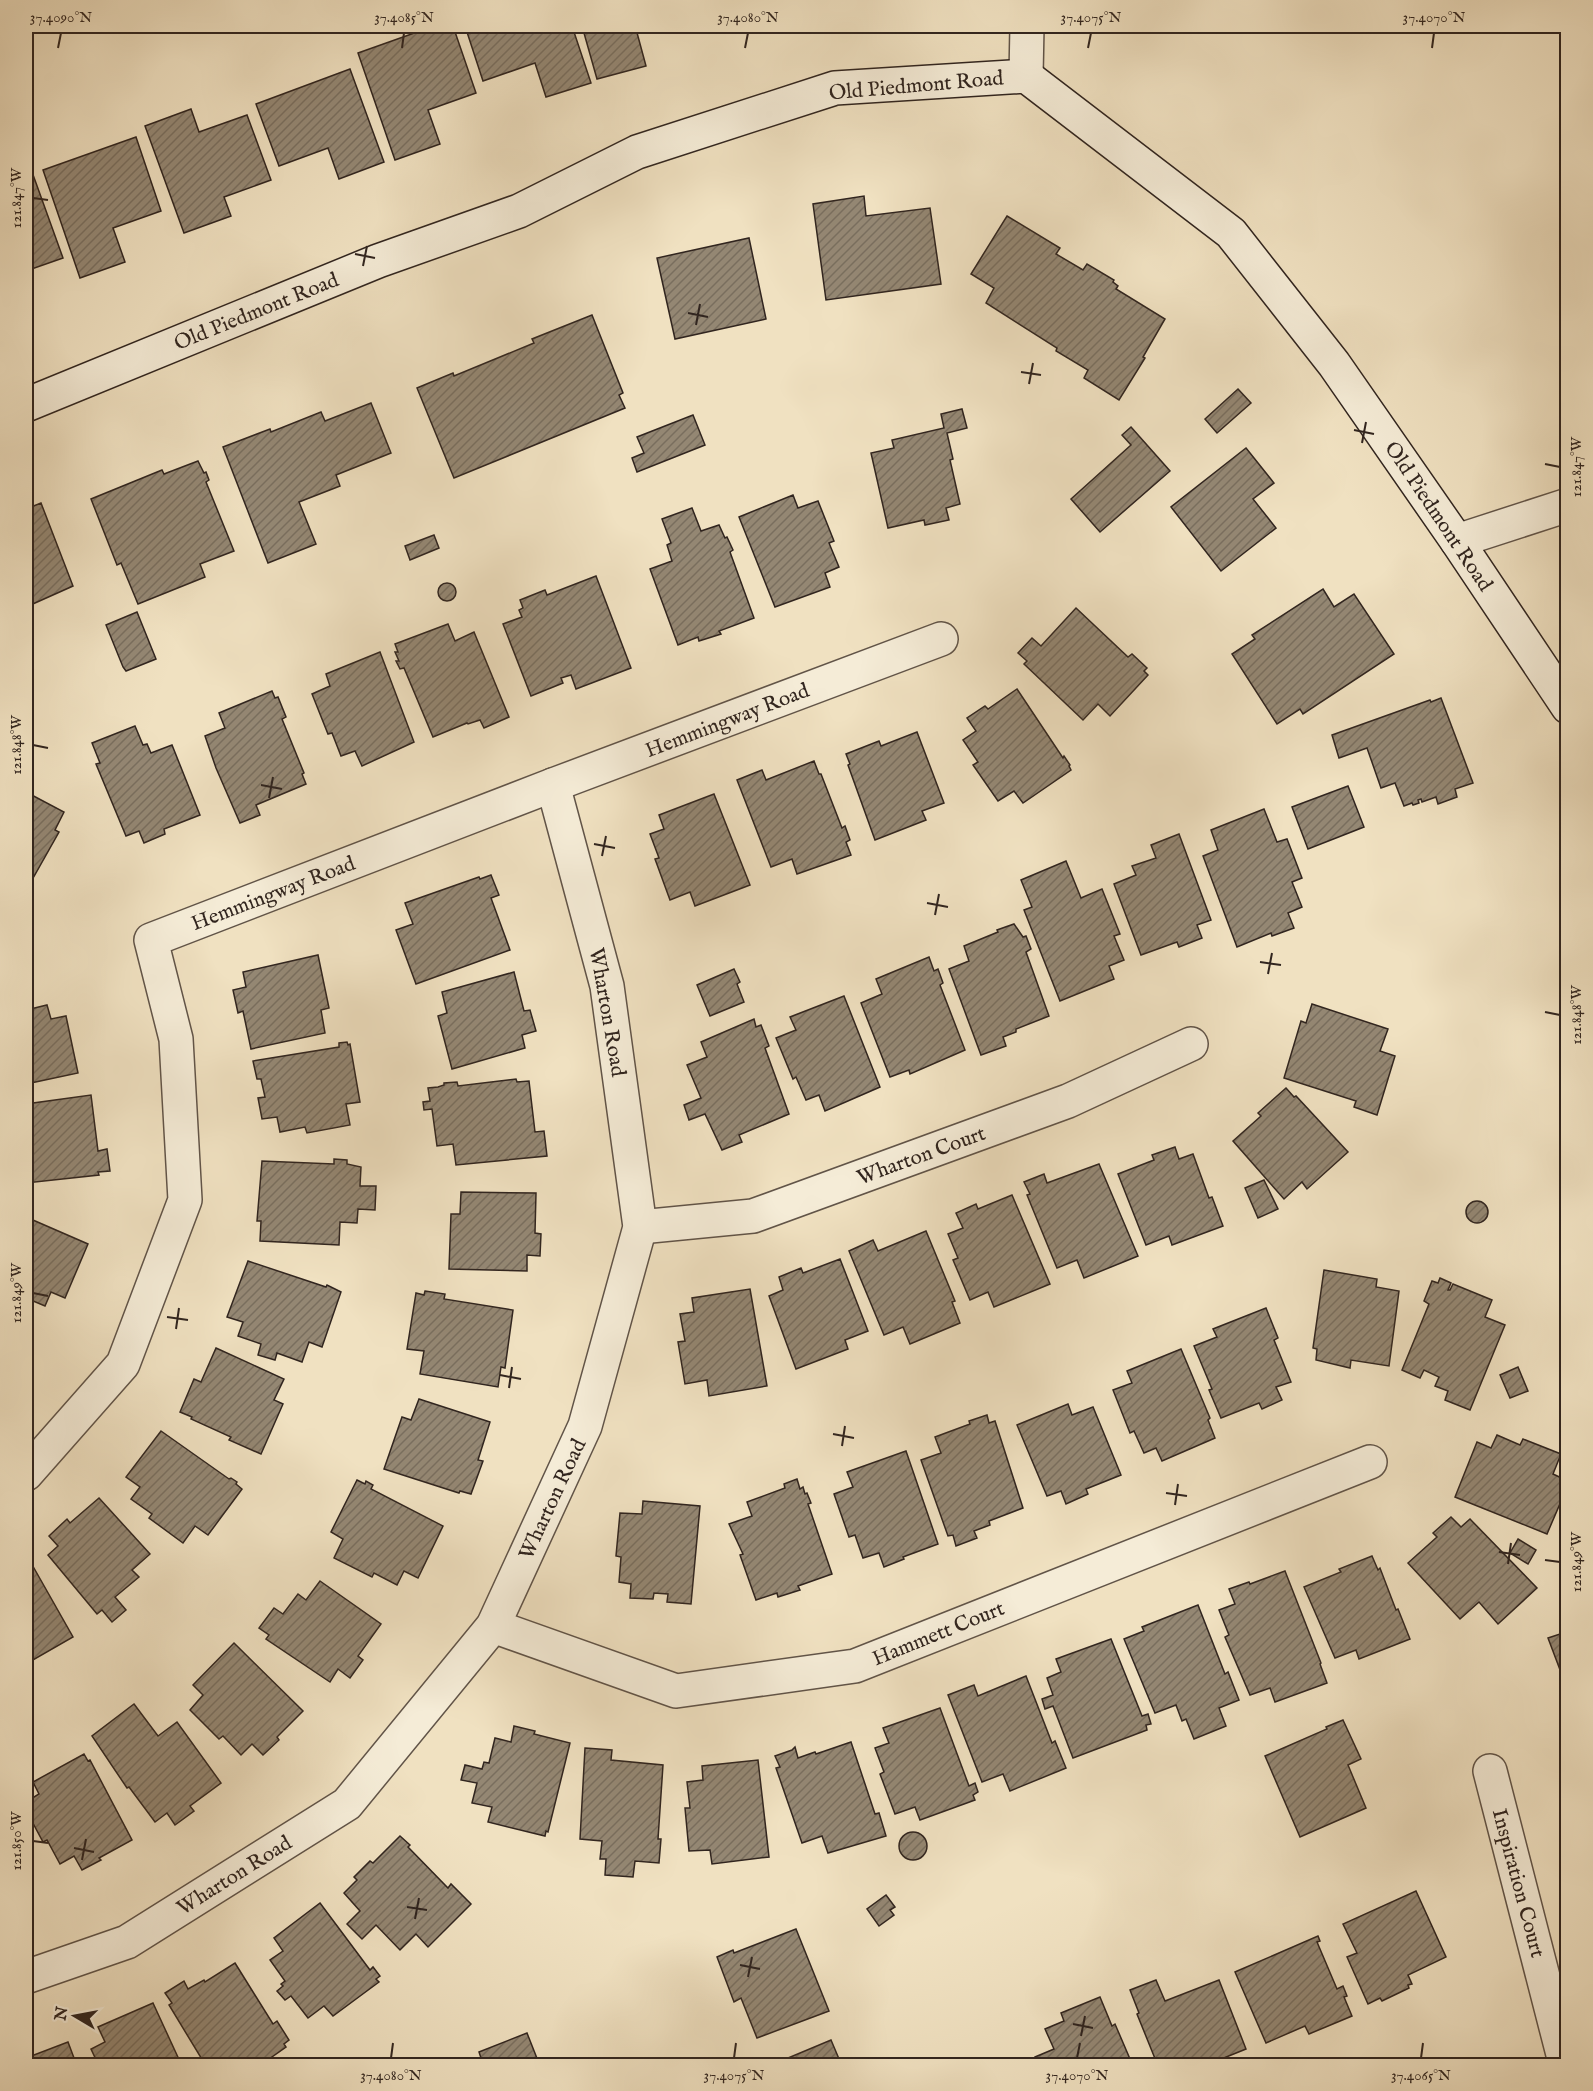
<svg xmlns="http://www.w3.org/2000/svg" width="1593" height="2091" viewBox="0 0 1593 2091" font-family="'IM FELL English',serif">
<defs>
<pattern id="building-hatch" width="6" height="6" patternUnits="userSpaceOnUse" patternTransform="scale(1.5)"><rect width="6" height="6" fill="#948773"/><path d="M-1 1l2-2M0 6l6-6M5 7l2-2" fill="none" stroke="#796e5e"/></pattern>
</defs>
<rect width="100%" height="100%" fill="#f0e1c1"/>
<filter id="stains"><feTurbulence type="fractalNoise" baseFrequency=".00333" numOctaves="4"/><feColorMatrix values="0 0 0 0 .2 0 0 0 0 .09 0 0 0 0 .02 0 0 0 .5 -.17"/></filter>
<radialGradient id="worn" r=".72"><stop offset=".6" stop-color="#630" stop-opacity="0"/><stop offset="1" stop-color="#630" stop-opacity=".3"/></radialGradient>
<g fill="url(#building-hatch)" stroke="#31251f" stroke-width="1.5">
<polygon points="434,26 453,26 476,93 428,110 440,144 395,160 358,53"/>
<polygon points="465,26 572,26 591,83 546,97 535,63 483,81"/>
<polygon points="582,26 650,26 636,29 646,66 597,79"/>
<polygon points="350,69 384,162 339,179 328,148 279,166 256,104"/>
<polygon points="191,109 199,132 247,115 271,180 224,197 231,216 184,233 145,126"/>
<polygon points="136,137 161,211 113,228 125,262 80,278 43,170"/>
<polygon points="26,158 27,158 63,258 26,271"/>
<polygon points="864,196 866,216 930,208 941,284 826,300 813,204"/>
<polygon points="1007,216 1060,248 1056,254 1083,270 1087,264 1114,280 1113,282 1118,286 1116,289 1165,319 1143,357 1145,358 1119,400 1084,378 1088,370 1056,351 1057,348 986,303 994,288 971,274"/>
<polygon points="749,238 766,319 675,339 657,258"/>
<polygon points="592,315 623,393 619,395 625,408 454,478 417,388 453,373 454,376 534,343 532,339"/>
<polygon points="1238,389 1251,403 1217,433 1205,419"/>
<polygon points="371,403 391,453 336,475 340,486 299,502 316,544 268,563 223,447 270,429 271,432 321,412 325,421"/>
<polygon points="962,409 967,428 947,433 953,459 950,460 960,504 946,508 949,520 925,525 924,520 888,528 871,453 894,448 892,440 944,428 941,414"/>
<polygon points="693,415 705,445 637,472 632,458 644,453 637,437"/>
<polygon points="1131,427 1170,471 1100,532 1071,499 1131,445 1122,435"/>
<polygon points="1246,448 1274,483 1253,499 1276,528 1221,571 1171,507"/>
<polygon points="198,461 204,473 206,472 209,480 206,482 234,551 200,564 205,577 138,604 121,563 117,565 91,499 162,470 164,474"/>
<polygon points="793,495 798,508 818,501 834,541 829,543 839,567 825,573 830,587 775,607 739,517"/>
<polygon points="41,503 73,586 26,607 26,509"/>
<polygon points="692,508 701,531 719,525 725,538 727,537 733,550 730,552 754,618 719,631 721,634 699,641 698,637 678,645 650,569 672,561 667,545 671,543 662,519"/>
<polygon points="434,535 439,548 410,560 405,546"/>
<polygon points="596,576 631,668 576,689 571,675 561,678 563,683 531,696 503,624 522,617 519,610 523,608 520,600 545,590 547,595"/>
<circle cx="447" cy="592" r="9"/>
<polygon points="1323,589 1334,607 1354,594 1394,654 1303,714 1300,709 1277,724 1232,654 1255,639 1252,635"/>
<polygon points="1076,608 1128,657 1132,654 1147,668 1144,671 1148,675 1110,716 1098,704 1083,720 1024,664 1027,661 1018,653 1032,638 1041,646"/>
<polygon points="137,612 156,659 126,671 123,667 106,625"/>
<polygon points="448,624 455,641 474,632 509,717 484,728 480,720 468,724 467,723 433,737 404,668 400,669 396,661 399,661 395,652 398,652 395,644"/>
<polygon points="380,652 414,742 362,766 355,751 341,756 332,733 328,734 312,694 330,686 326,674"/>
<polygon points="1017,689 1063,758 1064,756 1070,765 1069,766 1071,770 1023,803 1014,791 998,801 973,765 978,762 963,740 976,731 967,718 985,706 988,709"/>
<polygon points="272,691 275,698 278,697 286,717 282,719 304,773 302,774 306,784 256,805 260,815 240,823 216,768 205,736 225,728 219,713"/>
<polygon points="1441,698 1473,783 1455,789 1457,797 1438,804 1436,797 1422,802 1421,799 1418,800 1419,803 1413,805 1412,803 1404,806 1395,783 1381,788 1367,748 1339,758 1332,735 1430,700 1431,702"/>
<polygon points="135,726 143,745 147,744 151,753 172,745 200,815 164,829 165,834 144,843 139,831 126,836 96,764 100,763 92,743"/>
<polygon points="917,732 944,803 922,811 926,820 875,840 848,765 850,764 846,754 879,741 881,746"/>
<polygon points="814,761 819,774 821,774 842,828 845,826 850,840 846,842 851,855 797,874 792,859 771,867 737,780 762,770 766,780"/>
<polygon points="1348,786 1364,827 1308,849 1292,807"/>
<polygon points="26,792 64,812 55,830 59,832 28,887 26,886"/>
<polygon points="714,794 750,885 695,906 690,892 670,900 655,859 659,858 650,834 664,829 659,815"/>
<polygon points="1264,809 1277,842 1287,839 1302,878 1292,882 1302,907 1288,913 1294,928 1272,936 1271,933 1237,947 1203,856 1218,850 1211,830"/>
<polygon points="1179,834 1211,920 1197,925 1202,938 1179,947 1177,942 1141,955 1114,884 1136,875 1132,866 1156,858 1151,845"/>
<polygon points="1066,861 1081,898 1102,889 1120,934 1114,936 1124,960 1109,966 1114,979 1060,1001 1024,910 1032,907 1021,880"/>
<polygon points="491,875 499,895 491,898 510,950 416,984 396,930 413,924 405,903 479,877 480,879"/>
<polygon points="26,898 32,900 26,921"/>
<polygon points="1014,924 1023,937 1026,936 1031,949 1026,952 1049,1016 1016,1029 1016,1032 1003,1037 1006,1046 981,1055 949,969 969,961 964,946 998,932 997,930"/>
<polygon points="318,955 329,1008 321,1010 325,1033 251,1049 243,1011 238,1013 233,990 246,987 243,972"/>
<polygon points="929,957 934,971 938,969 943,983 940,985 965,1050 910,1074 909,1070 890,1077 861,1003 882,994 876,979"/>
<polygon points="734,969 740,982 737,984 744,1002 710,1016 697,985"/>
<polygon points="514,972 524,1011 530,1010 536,1031 522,1035 525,1048 452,1069 438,1016 447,1013 442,992"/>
<polygon points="844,996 880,1087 825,1111 819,1095 806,1100 796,1077 793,1079 776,1038 796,1030 790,1017"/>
<polygon points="1312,1004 1388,1029 1380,1051 1395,1056 1377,1115 1354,1107 1356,1101 1284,1078 1301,1021 1306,1023"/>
<polygon points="47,1005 51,1019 66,1016 78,1073 26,1084 26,1010"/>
<polygon points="754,1019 756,1027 761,1025 769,1046 765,1048 789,1114 739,1135 742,1142 722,1150 705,1114 689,1120 684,1105 701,1098 687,1065 707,1057 701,1042"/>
<polygon points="347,1042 348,1045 350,1044 360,1102 346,1104 350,1125 307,1133 305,1127 280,1132 277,1117 262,1119 258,1098 265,1097 261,1079 257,1079 253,1061 339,1047 339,1043"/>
<polygon points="516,1079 517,1082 529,1081 535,1132 544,1131 547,1156 456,1165 453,1144 437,1146 432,1109 424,1110 423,1102 430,1101 428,1088 438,1087 444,1085 444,1083 457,1082 458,1086"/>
<polygon points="1286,1088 1294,1097 1296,1096 1348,1152 1307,1189 1302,1182 1284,1199 1233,1141 1261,1116 1258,1113"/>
<polygon points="91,1095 98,1151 107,1149 110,1171 98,1172 99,1175 26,1183 26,1104"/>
<polygon points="1175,1147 1179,1159 1193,1154 1209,1198 1212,1197 1223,1226 1172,1245 1169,1236 1146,1245 1118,1174 1154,1160 1152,1155"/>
<polygon points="334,1159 347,1160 347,1164 361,1167 360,1186 376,1186 375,1210 358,1209 357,1223 340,1222 339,1245 260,1241 261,1221 257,1221 262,1161 334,1164"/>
<polygon points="1099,1164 1138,1256 1084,1278 1077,1260 1057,1268 1027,1195 1030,1194 1024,1182 1044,1174 1047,1183"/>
<polygon points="1264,1180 1278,1209 1258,1218 1245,1188"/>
<polygon points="461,1192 536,1193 535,1233 541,1234 540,1256 527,1255 527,1271 449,1269 451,1214 460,1214"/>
<polygon points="1012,1195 1050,1284 994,1307 988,1292 970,1300 953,1260 958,1258 948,1234 963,1228 956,1213 976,1204 978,1209"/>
<circle cx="1477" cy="1212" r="11"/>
<polygon points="26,1217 88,1244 65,1298 51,1292 45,1306 26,1298"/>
<polygon points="926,1231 955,1301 952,1302 960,1323 910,1344 903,1327 884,1335 849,1251 873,1240 878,1251"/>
<polygon points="840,1259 868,1331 845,1340 848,1349 796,1369 769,1296 783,1290 779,1277 801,1268 803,1273"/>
<polygon points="248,1261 326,1287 327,1285 341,1292 322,1347 309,1342 302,1362 277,1353 275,1360 258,1355 261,1344 238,1336 243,1322 227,1317"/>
<polygon points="1324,1270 1377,1279 1376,1287 1399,1291 1389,1366 1351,1360 1350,1368 1316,1360 1317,1349 1313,1348"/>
<polygon points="1440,1278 1451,1283 1448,1290 1450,1290 1453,1284 1492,1300 1485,1317 1505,1325 1470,1410 1445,1400 1448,1391 1435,1386 1439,1377 1424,1370 1420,1378 1402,1370 1429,1304 1424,1301 1432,1281 1438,1283"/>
<polygon points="750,1289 767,1386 709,1396 707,1380 685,1384 678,1342 685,1341 680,1314 694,1312 692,1298"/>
<polygon points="425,1291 445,1294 444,1299 513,1310 505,1368 501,1367 498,1387 420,1374 424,1351 407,1349 416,1293 424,1295"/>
<polygon points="1266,1308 1278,1338 1274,1340 1291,1382 1276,1387 1282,1400 1262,1409 1259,1403 1221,1418 1209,1390 1212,1389 1194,1346 1217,1337 1213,1329"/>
<polygon points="216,1348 284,1379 274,1400 283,1404 261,1454 229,1440 231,1437 191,1419 192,1417 180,1412 194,1379 201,1382"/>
<polygon points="1181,1349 1210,1418 1208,1420 1215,1438 1162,1461 1156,1448 1144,1453 1134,1431 1130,1433 1113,1390 1132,1383 1127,1371"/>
<polygon points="1518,1367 1528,1391 1510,1398 1500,1375"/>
<polygon points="419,1399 490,1422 478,1460 483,1461 471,1494 460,1491 459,1493 384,1469 402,1417 411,1420"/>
<polygon points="1068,1404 1072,1415 1093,1407 1121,1475 1086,1489 1088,1494 1066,1504 1061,1491 1047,1496 1017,1425"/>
<polygon points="987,1415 989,1423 995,1421 1023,1508 989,1521 990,1525 974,1531 977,1538 956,1546 953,1535 948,1536 921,1460 941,1453 935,1437 970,1424 969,1421"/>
<polygon points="161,1431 229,1479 231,1478 237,1482 236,1484 242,1489 208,1535 195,1526 183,1543 149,1518 152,1514 131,1499 140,1487 126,1477"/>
<polygon points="1497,1435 1520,1445 1523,1439 1561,1454 1553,1474 1568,1481 1568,1485 1547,1534 1455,1497 1477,1442 1491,1448"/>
<polygon points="906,1451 938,1544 903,1557 904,1559 884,1567 879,1553 863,1558 855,1535 849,1537 834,1494 853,1487 847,1472"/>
<polygon points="797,1479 800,1489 803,1487 805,1494 807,1493 811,1503 808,1504 832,1574 798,1586 800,1590 778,1597 777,1593 756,1600 740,1555 743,1554 729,1524 752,1516 747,1502 785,1488 784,1484"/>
<polygon points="357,1480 365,1484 366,1481 373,1485 371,1489 443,1526 418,1578 404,1571 397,1585 374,1573 372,1577 334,1558 343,1539 331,1532"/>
<polygon points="99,1498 150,1554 132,1570 139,1577 115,1597 126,1610 112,1622 102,1610 97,1614 48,1555 58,1546 49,1536 67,1519 70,1523"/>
<polygon points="643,1501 700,1506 691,1604 667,1602 668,1594 654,1593 653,1599 630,1598 631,1584 619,1582 621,1557 616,1556 620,1513 642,1514"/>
<polygon points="1451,1517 1461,1527 1470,1519 1537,1588 1498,1624 1479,1602 1460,1619 1408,1563 1437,1537 1433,1533"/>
<polygon points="1518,1539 1536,1550 1528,1564 1510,1553"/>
<polygon points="26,1554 73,1637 26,1664"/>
<polygon points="1372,1556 1378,1570 1380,1568 1396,1610 1398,1609 1410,1639 1359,1659 1356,1650 1335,1658 1304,1587 1341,1572 1339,1569"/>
<polygon points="1285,1571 1321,1663 1320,1664 1327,1683 1275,1702 1270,1688 1250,1695 1225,1637 1229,1635 1219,1610 1235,1604 1229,1589 1249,1582 1250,1584"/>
<polygon points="320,1581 381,1624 358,1656 363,1660 350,1678 338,1669 330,1682 266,1639 269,1635 259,1628 274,1608 283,1614 298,1594 306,1600"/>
<polygon points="1198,1605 1225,1674 1228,1672 1239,1700 1219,1708 1226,1726 1194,1739 1186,1719 1182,1721 1176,1705 1155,1713 1124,1639 1144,1631 1142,1627"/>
<polygon points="1566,1632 1568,1633 1568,1682 1565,1683 1548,1638"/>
<polygon points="1111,1639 1142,1716 1148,1714 1151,1724 1146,1725 1147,1730 1073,1758 1053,1706 1045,1709 1042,1699 1053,1695 1047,1678 1061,1672 1056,1659"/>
<polygon points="234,1643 303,1711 277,1737 279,1740 263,1755 252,1744 241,1755 223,1736 219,1739 190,1710 203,1695 193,1685"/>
<polygon points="1026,1676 1052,1743 1055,1741 1066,1768 1010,1791 1003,1774 982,1782 948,1695 974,1685 978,1696"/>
<polygon points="134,1704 158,1736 177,1722 221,1783 190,1806 194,1811 175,1825 167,1813 155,1822 129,1787 127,1788 92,1736"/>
<polygon points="940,1708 969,1786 975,1783 978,1792 973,1795 975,1800 920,1820 915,1807 895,1814 880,1774 884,1772 875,1748 889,1743 883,1728"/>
<polygon points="1343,1720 1361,1759 1348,1765 1366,1808 1300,1837 1265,1756 1327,1729 1326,1727"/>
<polygon points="514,1726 535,1731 534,1734 570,1743 548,1832 546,1831 545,1836 488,1822 492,1807 472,1803 477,1783 461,1780 465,1765 482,1769 484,1762 489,1763 495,1738 511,1742"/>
<polygon points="851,1742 875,1814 879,1813 886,1836 828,1853 822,1836 802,1843 776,1768 780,1767 775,1756 792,1750 795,1747 798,1758 815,1752 816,1754"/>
<polygon points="585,1748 612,1750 611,1760 663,1765 658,1839 661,1839 659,1863 635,1861 633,1877 605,1875 606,1859 600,1859 602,1841 580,1839"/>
<polygon points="84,1754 88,1761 90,1760 132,1840 99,1858 101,1860 82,1870 74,1856 60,1864 47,1840 43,1842 26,1810 26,1802 39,1794 33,1782"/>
<polygon points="758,1760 769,1857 712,1864 710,1850 689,1851 685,1808 690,1808 687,1782 703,1780 702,1766"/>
<circle cx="913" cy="1846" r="14"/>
<polygon points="400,1836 410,1845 408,1847 448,1888 451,1884 471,1904 428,1947 416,1934 400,1950 376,1925 362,1939 347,1924 360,1911 344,1893 357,1880 354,1877 370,1861 373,1863"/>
<polygon points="26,1866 33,1882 26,1885"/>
<polygon points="1416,1891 1446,1957 1408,1975 1412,1984 1408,1985 1409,1988 1382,2001 1380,1998 1368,2004 1347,1957 1357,1953 1343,1924"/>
<polygon points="886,1895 895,1907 890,1910 894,1915 879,1926 867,1909"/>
<polygon points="320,1903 370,1970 373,1967 380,1976 376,1979 379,1982 333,2016 324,2006 308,2018 291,1996 285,2000 277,1991 283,1986 281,1984 285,1981 270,1960 283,1951 274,1938"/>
<polygon points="796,1929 829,2011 757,2038 741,1998 734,2002 717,1957 733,1950 734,1953"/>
<polygon points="1318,1936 1320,1941 1317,1942 1337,1989 1343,1986 1347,1996 1344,1997 1352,2016 1309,2034 1305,2026 1266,2043 1235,1972"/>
<polygon points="235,1963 273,2024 277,2021 289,2040 284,2044 286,2047 259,2066 232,2066 229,2062 223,2066 206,2066 169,2005 172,2003 165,1993 184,1981 188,1989 204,1980 205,1982"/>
<polygon points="1156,1980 1165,2001 1219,1980 1246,2049 1204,2066 1158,2066 1137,2014 1139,2013 1130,1990"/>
<polygon points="1100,1997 1112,2026 1115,2024 1133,2066 1038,2066 1035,2057 1054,2049 1045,2029 1064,2021 1061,2013"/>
<polygon points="153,2003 182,2066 99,2066 91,2049 105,2042 98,2027"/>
<polygon points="527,2033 540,2066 470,2066 482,2061 479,2052"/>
<polygon points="831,2040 842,2066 769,2066"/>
<polygon points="68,2042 77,2066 26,2066 26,2058"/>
</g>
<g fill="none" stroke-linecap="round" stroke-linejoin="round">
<g stroke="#615448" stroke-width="36">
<g id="street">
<polyline points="1026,76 1027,26"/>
<polyline points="1457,541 1568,505"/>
<polyline points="640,1227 753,1216 1068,1101 1191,1044"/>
<polyline points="26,1474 123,1364 185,1200 176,1039 151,940 553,785 941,639"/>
<polyline points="493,1626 676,1691 855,1666 1370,1462"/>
<polyline points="1490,1771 1566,2066"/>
<polyline points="26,1977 127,1942 347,1804 493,1626 585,1426 640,1227 607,986 553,785"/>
</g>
</g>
<g stroke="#31251f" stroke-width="36">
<polyline id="secondary" points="26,405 378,261 519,211 637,152 835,88 1026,76 1231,233 1334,364 1457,541 1568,707"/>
</g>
<use href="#street" stroke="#f5ecd7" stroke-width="33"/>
<use href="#secondary" stroke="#f5ecd7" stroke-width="33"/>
</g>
<path fill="none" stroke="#31251f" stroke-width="2" d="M58 48 61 33M402 48 404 33M745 48 748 33M1088 48 1091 33M1432 48 1434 33M33 198 48 200M355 254 375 258M363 266 367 246M688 313 708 317M696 325 700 304M1021 372 1041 375M1029 384 1033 363M1354 430 1374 434M1362 443 1366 422M1545 464 1560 467M33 745 48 748M261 785 282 789M269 798 273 777M594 844 615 848M602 856 606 836M927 903 948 907M935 915 939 894M1260 962 1281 965M1268 974 1272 953M1545 1012 1560 1015M33 1293 48 1296M167 1317 188 1320M176 1329 179 1308M500 1375 521 1379M509 1388 512 1367M833 1434 854 1438M842 1446 845 1426M1166 1493 1187 1496M1175 1505 1178 1484M1499 1552 1520 1555M1545 1560 1560 1562M1508 1564 1511 1543M33 1841 48 1843M74 1848 94 1852M82 1860 86 1839M407 1907 427 1910M415 1919 419 1898M740 1965 760 1969M748 1977 752 1957M1073 2024 1093 2028M1081 2036 1085 2016M391 2058 393 2043M734 2058 736 2043M1077 2058 1080 2043M1421 2058 1423 2043"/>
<g text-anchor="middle" stroke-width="5" stroke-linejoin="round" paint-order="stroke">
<g font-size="21" fill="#31251f" stroke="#f5ecd7">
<text transform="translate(916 85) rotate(-5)" y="7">Old Piedmont Road</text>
<text transform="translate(256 311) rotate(-22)" y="7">Old Piedmont Road</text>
<text transform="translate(1439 516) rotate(56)" y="7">Old Piedmont Road</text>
<text transform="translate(727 720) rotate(-21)" y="7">Hemmingway Road</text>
<text transform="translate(273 893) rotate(-21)" y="7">Hemmingway Road</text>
<text transform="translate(608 1012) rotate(80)" y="7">Wharton Road</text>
<text transform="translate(921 1155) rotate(-20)" y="7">Wharton Court</text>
<text transform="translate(552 1499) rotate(-65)" y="7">Wharton Road</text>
<text transform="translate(938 1633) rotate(-22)" y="7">Hammett Court</text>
<text transform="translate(234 1875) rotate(-32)" y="7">Wharton Road</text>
<text transform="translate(1519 1883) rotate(75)" y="7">Inspiration Court</text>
</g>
</g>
<rect width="1593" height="2091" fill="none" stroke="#f0e1c1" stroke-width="66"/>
<g transform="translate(75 2016) rotate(280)" stroke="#f5ecd7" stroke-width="4.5" paint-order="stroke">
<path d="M0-4.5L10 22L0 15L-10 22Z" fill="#31251f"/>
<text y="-9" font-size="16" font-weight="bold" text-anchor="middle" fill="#31251f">N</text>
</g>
<rect x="33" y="33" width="1527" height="2025" fill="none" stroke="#31251f" stroke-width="2"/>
<g font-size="15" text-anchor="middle" fill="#31251f">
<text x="61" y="22">37.4090°N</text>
<text x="404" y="22">37.4085°N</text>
<text x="748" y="22">37.4080°N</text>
<text x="1091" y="22">37.4075°N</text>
<text x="1434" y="22">37.4070°N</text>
<text transform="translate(16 198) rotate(-90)" y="5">121.847°W</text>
<text transform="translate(1576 467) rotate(-90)" y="5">121.847°W</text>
<text transform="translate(16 745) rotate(-90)" y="5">121.848°W</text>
<text transform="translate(1576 1015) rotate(-90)" y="5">121.848°W</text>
<text transform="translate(16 1293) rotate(-90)" y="5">121.849°W</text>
<text transform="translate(1576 1562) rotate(-90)" y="5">121.849°W</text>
<text transform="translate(16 1841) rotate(-90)" y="5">121.850°W</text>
<text x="391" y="2080">37.4080°N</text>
<text x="734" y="2080">37.4075°N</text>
<text x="1077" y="2080">37.4070°N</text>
<text x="1421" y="2080">37.4065°N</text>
</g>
<rect width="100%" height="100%" filter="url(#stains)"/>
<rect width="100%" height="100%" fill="url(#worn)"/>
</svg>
